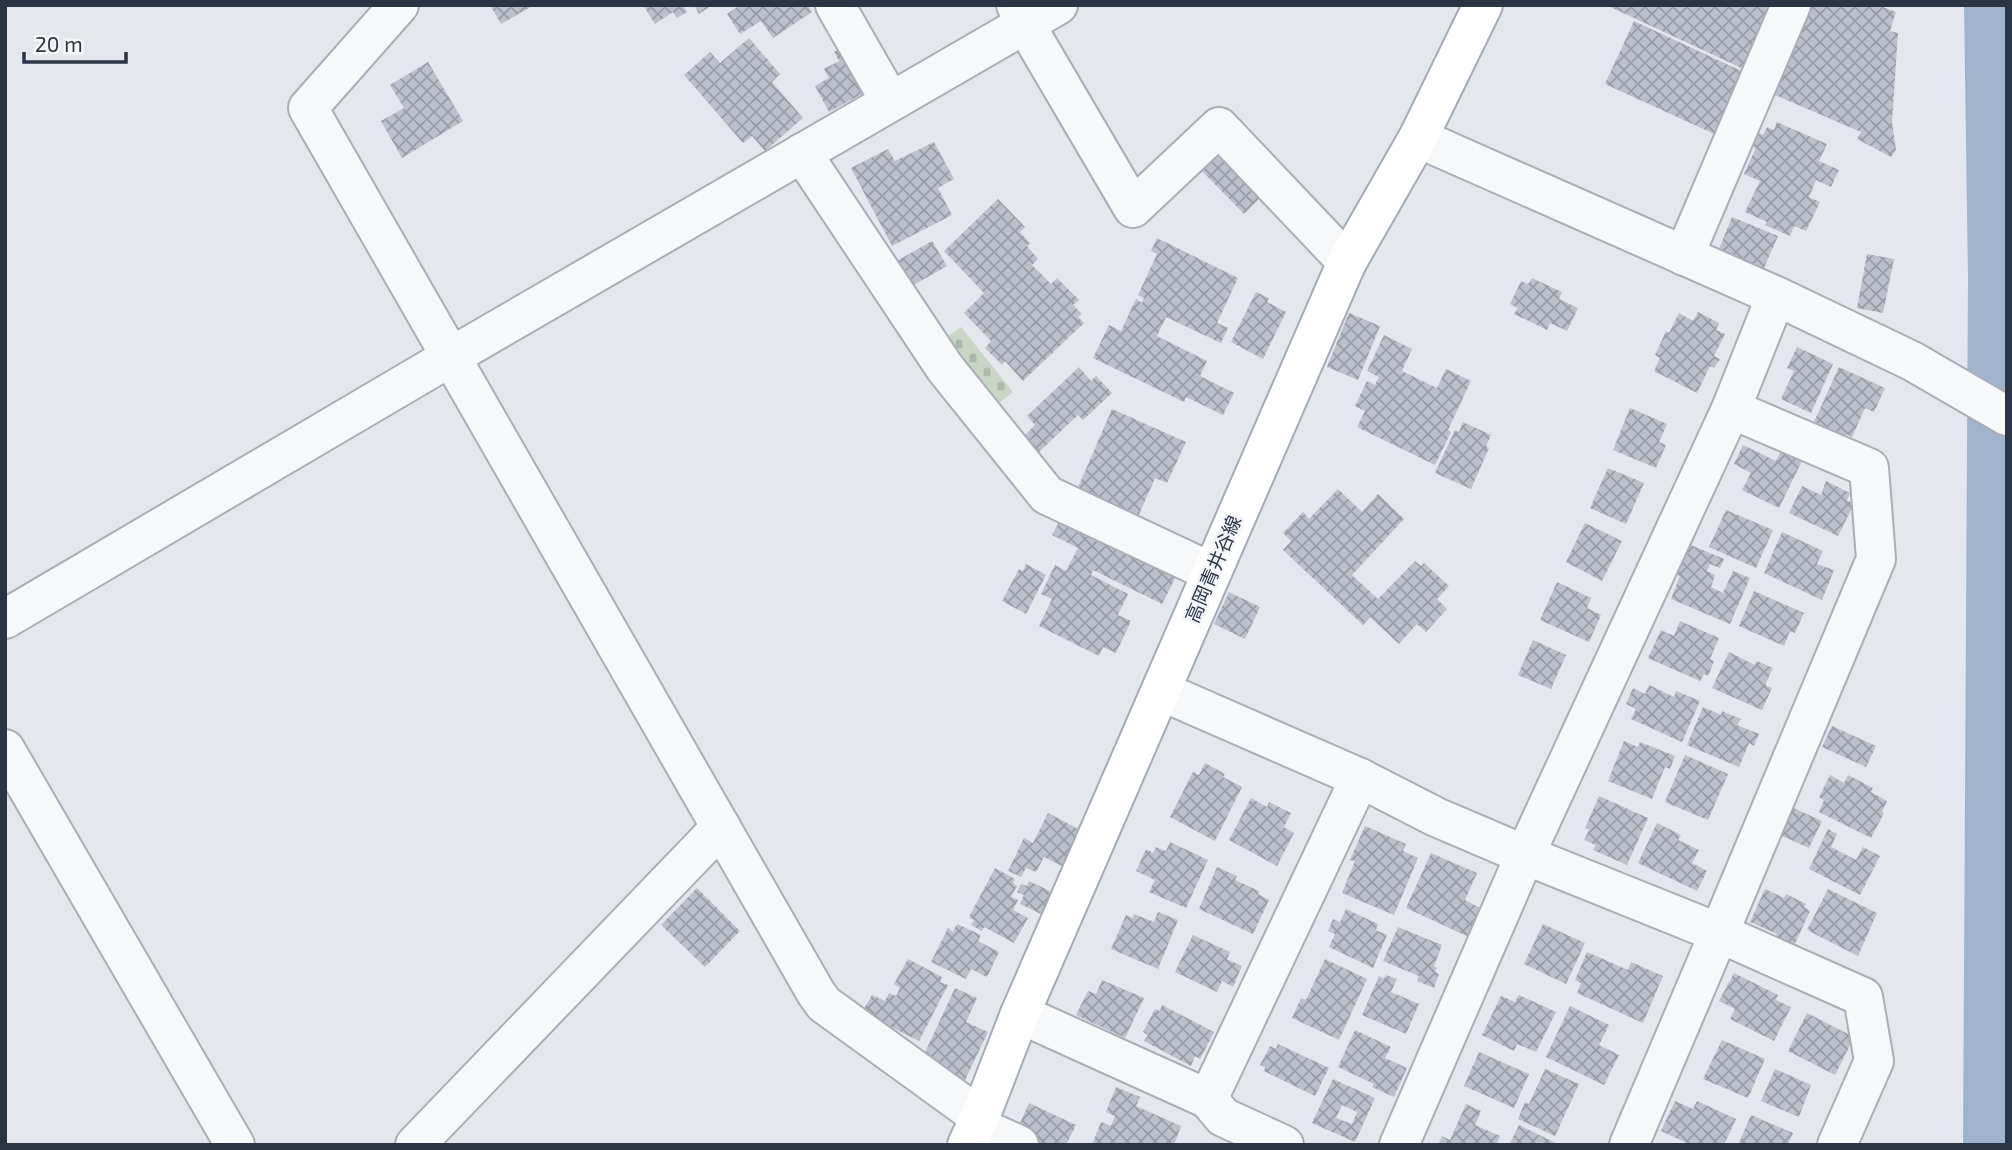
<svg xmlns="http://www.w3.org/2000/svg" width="2012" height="1150" viewBox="0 0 2012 1150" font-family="'Exo 2','Noto Sans JP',sans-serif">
<defs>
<pattern id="cemetery-stones" width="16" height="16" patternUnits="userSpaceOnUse" patternTransform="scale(1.75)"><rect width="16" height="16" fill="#c9d6c5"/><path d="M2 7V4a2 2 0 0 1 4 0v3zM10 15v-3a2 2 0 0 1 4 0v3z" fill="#adb8ab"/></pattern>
<pattern id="building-cross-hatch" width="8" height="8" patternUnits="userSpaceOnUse" patternTransform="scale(1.75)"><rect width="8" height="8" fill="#bbc0ca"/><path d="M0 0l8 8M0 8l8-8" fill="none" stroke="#989da6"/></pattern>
</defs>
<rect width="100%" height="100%" fill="#e4e7ec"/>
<polygon fill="url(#cemetery-stones)" points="961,327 1013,392 988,412 936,345"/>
<polygon fill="#9fb4cc" points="1964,5 2007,5 2007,1145 1963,1145 1968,278"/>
<g fill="url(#building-cross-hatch)" fill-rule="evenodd">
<polygon points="490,5 534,5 501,24"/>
<polygon points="643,5 683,5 687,12 677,18 673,12 655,24"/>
<polygon points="694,5 712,5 699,14"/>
<polygon points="740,5 807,5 812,12 773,38 761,21 740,34 727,14"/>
<polygon points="1606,5 1781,5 1750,72"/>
<polygon points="1804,5 1884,5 1883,7 1896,12 1890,31 1898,33 1892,122 1896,150 1891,157 1857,139 1861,132 1766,91"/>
<polygon points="1634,21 1750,75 1721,137 1605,84"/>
<polygon points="749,38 780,74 772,82 803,118 765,151 752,136 743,143 684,75 710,52 720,63"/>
<polygon points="847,45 871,89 829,112 815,86 829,78 824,69 839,61 834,52"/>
<polygon points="428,62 463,121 402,158 381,121 404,108 390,85"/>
<polygon points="1777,122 1827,144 1819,161 1839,170 1831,187 1816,180 1809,197 1820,202 1806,231 1794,226 1790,236 1765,225 1767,222 1745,212 1760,181 1744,174 1756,148 1748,145 1755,131 1763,135 1767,127 1774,130"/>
<polygon points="934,142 954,179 938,188 952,215 892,246 851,168 888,149 895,161"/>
<polygon points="1217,146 1264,194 1244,214 1197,166"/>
<polygon points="998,199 1025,227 1020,232 1030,243 1027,246 1038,259 1032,265 1051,284 1057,278 1079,300 1073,305 1082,314 1078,317 1084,323 1023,381 1005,361 1002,365 985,348 991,341 964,313 984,293 944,251"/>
<polygon points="1732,217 1778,236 1764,268 1719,249"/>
<polygon points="1157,238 1238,278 1217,323 1228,328 1221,343 1166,317 1157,336 1207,361 1200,376 1234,393 1223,415 1186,397 1184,402 1093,358 1109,325 1121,331 1136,299 1142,303 1144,298 1138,295 1157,254 1151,251"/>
<polygon points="932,241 947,266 910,287 895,262"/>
<polygon points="1867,254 1894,259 1883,313 1857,308"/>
<polygon points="1532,278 1562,292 1559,299 1578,308 1567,331 1550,323 1547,330 1514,314 1518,308 1510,304 1521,281 1528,284"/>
<polygon points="1256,292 1269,298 1267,302 1286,312 1263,359 1231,342"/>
<polygon points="1698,312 1719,323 1716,330 1725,334 1714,356 1720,359 1714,368 1710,366 1697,393 1654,371 1660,358 1655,355 1666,331 1669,333 1679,313 1693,321"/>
<polygon points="1349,313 1380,326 1358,380 1327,367"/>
<polygon points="1384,335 1412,349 1402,371 1437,388 1446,369 1471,381 1448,430 1451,432 1435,465 1357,427 1365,411 1355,406 1367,381 1375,385 1379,377 1367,371"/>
<polygon points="1797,347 1833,364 1811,413 1781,399 1794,371 1787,368"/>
<polygon points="1079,367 1091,381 1096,376 1112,393 1083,420 1078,415 1039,452 1024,436 1035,425 1027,416"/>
<polygon points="1839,367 1885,388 1874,412 1865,408 1852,437 1846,434 1845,436 1814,422"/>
<polygon points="1630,408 1667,424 1659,442 1666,445 1656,468 1613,450"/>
<polygon points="1112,409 1186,442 1167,483 1155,478 1137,519 1076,492"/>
<polygon points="1463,422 1491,435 1486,446 1489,448 1471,489 1435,473 1455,430 1459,432"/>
<polygon points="1743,445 1776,461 1782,449 1803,459 1779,508 1742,490 1751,473 1734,464"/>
<polygon points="1608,468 1644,483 1626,524 1590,508"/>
<polygon points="1826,481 1850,493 1847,500 1854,504 1838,536 1789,513 1802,486 1821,495"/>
<polygon points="1338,489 1362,512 1378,494 1404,519 1352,575 1378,599 1415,561 1421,566 1424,563 1449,586 1437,599 1447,609 1426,632 1417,624 1399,644 1370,617 1363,625 1283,550 1291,541 1283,533 1303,512 1309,519"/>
<polygon points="1726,510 1773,530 1756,568 1709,547"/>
<polygon points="1063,514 1179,571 1162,604 1093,570 1091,575 1128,594 1118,615 1131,621 1116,653 1103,647 1099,656 1039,626 1052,599 1041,594 1055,565 1066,571 1078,548 1052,535"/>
<polygon points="1585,523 1622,541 1602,581 1566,562"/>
<polygon points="1782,532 1823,551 1817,564 1834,570 1822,600 1764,573"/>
<polygon points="1686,543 1724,559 1720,568 1710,564 1707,571 1715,575 1711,587 1723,593 1733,571 1750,578 1730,624 1671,599 1680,576 1673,573"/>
<polygon points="1026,564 1046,575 1026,614 1002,601 1019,569 1023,571"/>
<polygon points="1557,582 1591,598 1587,608 1601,615 1589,642 1540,620"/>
<polygon points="1754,591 1804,613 1795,633 1790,631 1784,646 1739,626"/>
<polygon points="1229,592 1260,607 1245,639 1214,624"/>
<polygon points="1680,621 1719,638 1710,659 1714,661 1708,676 1704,674 1700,681 1648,658 1661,630 1674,636"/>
<polygon points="1533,640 1566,655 1551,689 1518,675"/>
<polygon points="1729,652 1755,665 1757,661 1773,668 1765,685 1772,688 1762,710 1712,688"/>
<polygon points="1649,685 1674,697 1676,691 1700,701 1682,742 1631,719 1636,709 1626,704 1633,688 1645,694"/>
<polygon points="1703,707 1721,715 1722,711 1741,719 1737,725 1759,734 1754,746 1749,743 1739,767 1687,745"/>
<polygon points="1832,726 1876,746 1866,767 1822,747"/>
<polygon points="1624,741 1638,747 1640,742 1675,756 1670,769 1665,767 1652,799 1608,781"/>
<polygon points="1685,755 1728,774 1708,820 1665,802"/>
<polygon points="1205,763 1225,774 1223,777 1242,787 1215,841 1170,817 1193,772 1199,775"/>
<polygon points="1830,775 1844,783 1848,775 1873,788 1871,792 1887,801 1882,812 1884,813 1871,838 1819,812 1824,800 1819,797"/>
<polygon points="1599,796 1648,818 1627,865 1593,850 1596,845 1584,840 1589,830 1585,828"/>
<polygon points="1251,798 1267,807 1269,802 1291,813 1284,827 1294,833 1277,866 1229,840"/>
<polygon points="1789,806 1822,821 1809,848 1776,833"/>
<polygon points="1048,813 1080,830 1062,866 1044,857 1036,872 1026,868 1021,877 1008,871 1024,838 1033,843"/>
<polygon points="1657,823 1681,835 1678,840 1699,850 1692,863 1707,871 1697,891 1638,863"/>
<polygon points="1365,826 1406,844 1403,851 1418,858 1394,915 1342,893 1355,861 1350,860"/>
<polygon points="1828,829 1837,834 1831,847 1856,860 1863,847 1880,856 1860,895 1809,869"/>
<polygon points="1170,842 1208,860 1186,908 1149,892 1155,880 1136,871 1146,849 1153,853 1156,847 1166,851"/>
<polygon points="1431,853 1477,873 1465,900 1482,909 1469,937 1406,908"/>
<polygon points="1217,867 1237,876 1235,880 1259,891 1258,894 1269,900 1253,934 1199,909"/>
<polygon points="995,868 1015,879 1013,883 1017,886 1011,897 1018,900 1013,910 1028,918 1014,943 984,927 982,931 971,925 974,920 969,917"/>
<polygon points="1029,881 1054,893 1043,915 1020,904 1024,895 1017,892 1021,884 1027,886"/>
<polygon points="697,888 740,931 705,967 661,925"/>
<polygon points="1765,889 1784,898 1786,894 1806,904 1804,907 1810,911 1793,948 1775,939 1777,934 1750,922"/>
<polygon points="1828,889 1877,913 1858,956 1807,930"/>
<polygon points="1346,909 1378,924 1376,930 1387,935 1373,968 1329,947 1335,934 1328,931 1333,919 1340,922"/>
<polygon points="1158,912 1178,920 1158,969 1111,949 1126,915 1133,918 1134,914 1154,922"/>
<polygon points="957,924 981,935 978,941 999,952 987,977 971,969 966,979 931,962 948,928 953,932"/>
<polygon points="1543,924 1585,943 1566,984 1524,964"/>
<polygon points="1398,927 1442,945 1434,966 1437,968 1435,972 1439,974 1434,988 1417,981 1419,976 1383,961"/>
<polygon points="1193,935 1230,952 1227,959 1242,966 1233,987 1222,981 1217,992 1175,972"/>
<polygon points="1587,952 1628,970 1631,962 1663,976 1643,1023 1577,993 1581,983 1575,980"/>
<polygon points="908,959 942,977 940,982 948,985 919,1041 862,1012 872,995 885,1001 889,993 896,996 900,988 894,984"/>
<polygon points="1325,959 1367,979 1339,1040 1292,1018 1301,998 1306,1000"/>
<polygon points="1734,973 1778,995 1776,1000 1791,1007 1774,1041 1730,1019 1735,1009 1719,1001"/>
<polygon points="1386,975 1397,979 1391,992 1419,1004 1406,1034 1362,1015 1379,976 1384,979"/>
<polygon points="1102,980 1144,998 1125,1038 1076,1015 1088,991 1096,994"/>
<polygon points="955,988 977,998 966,1022 988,1032 965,1080 922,1059"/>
<polygon points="1519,995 1556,1012 1536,1052 1517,1044 1514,1051 1482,1035 1501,996 1515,1002"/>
<polygon points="1162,1005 1214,1032 1200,1059 1195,1056 1191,1066 1144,1041 1148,1035 1143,1032 1155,1009 1160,1011"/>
<polygon points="1570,1006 1609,1025 1599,1045 1619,1055 1604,1085 1546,1057"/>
<polygon points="1807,1013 1854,1037 1835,1075 1788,1051"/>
<polygon points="1355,1030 1391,1047 1385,1058 1407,1068 1394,1097 1372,1087 1374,1084 1338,1067"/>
<polygon points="1722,1040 1765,1059 1748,1098 1703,1079"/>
<polygon points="1278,1044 1329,1068 1315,1096 1264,1071 1265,1067 1260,1065 1270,1046 1276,1049"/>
<polygon points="1479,1052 1529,1074 1514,1108 1464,1086"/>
<polygon points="1545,1069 1579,1084 1555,1136 1518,1119 1525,1102 1529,1104"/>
<polygon points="1775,1069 1811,1085 1799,1117 1761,1101"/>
<path d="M1333 1079 1375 1098 1355 1142 1312 1123ZM1342 1105 1357 1112 1352 1124 1336 1118Z"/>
<polygon points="1116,1087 1140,1097 1136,1106 1181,1126 1174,1145 1092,1145 1101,1122 1111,1126 1115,1116 1106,1112"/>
<polygon points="1675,1101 1693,1109 1697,1101 1736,1119 1724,1145 1691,1145 1661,1131"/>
<polygon points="1029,1103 1076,1125 1066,1145 1045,1145 1016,1132"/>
<polygon points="1466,1104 1481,1111 1475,1125 1500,1136 1496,1145 1438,1145 1442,1136 1450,1140"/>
<polygon points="1751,1115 1793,1133 1788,1145 1738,1145"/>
<polygon points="1519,1125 1560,1145 1509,1145"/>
</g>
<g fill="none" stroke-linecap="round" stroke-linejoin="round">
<g stroke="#a9aeb7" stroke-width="42">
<g id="minor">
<polyline points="399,5 308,108 816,993 824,1004 980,1117"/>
<polyline points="835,5 890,101"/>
<polyline points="1016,5 1025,24 1133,208 1219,127 1347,262"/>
<polyline points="1418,138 1776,296 1912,361 2007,416"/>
<polyline points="802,153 945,368 1047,495 1211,572"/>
<polyline points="1684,256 1791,5"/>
<polyline points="1731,409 1869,468 1876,559 1719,933 1863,997 1874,1061 1837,1145"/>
<polyline points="5,619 452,356 1058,5"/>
<polyline points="5,749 235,1145"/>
<polyline points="1020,1014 1208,1099 1360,778"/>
<polyline points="1208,1099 1223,1117 1284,1145"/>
<polyline points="975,1125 1019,1145"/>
<polyline points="415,1145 721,827"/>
<polyline points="1399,1145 1525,855 1731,409 1776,296"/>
</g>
</g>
<g stroke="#a9aeb7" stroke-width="42">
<polyline id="tertiary" points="1161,691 1360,778 1436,817 1525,855 1719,933 1629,1145"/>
</g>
<g stroke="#a3abb8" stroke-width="42">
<polyline id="primary" points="967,1145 980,1117 1020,1014 1347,262 1418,138 1483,5"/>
</g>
<use href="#minor" stroke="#f7f8fa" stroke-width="38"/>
<use href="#tertiary" stroke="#f7f8fa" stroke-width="38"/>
<use href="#primary" stroke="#fff" stroke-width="38"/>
</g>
<g text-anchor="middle" stroke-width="5" stroke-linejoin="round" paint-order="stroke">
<g font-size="19" fill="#2b3445" stroke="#f4f6f9">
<text transform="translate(1213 569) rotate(-67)" y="7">高岡青井谷線</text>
</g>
</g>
<rect width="2012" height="1150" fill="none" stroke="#2b3445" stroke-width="14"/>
<path d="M24 52v10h102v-10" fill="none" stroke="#2b3445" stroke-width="3.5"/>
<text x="35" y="52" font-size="21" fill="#2b3445" stroke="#f4f6f9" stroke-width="5" paint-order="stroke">20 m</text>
</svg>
